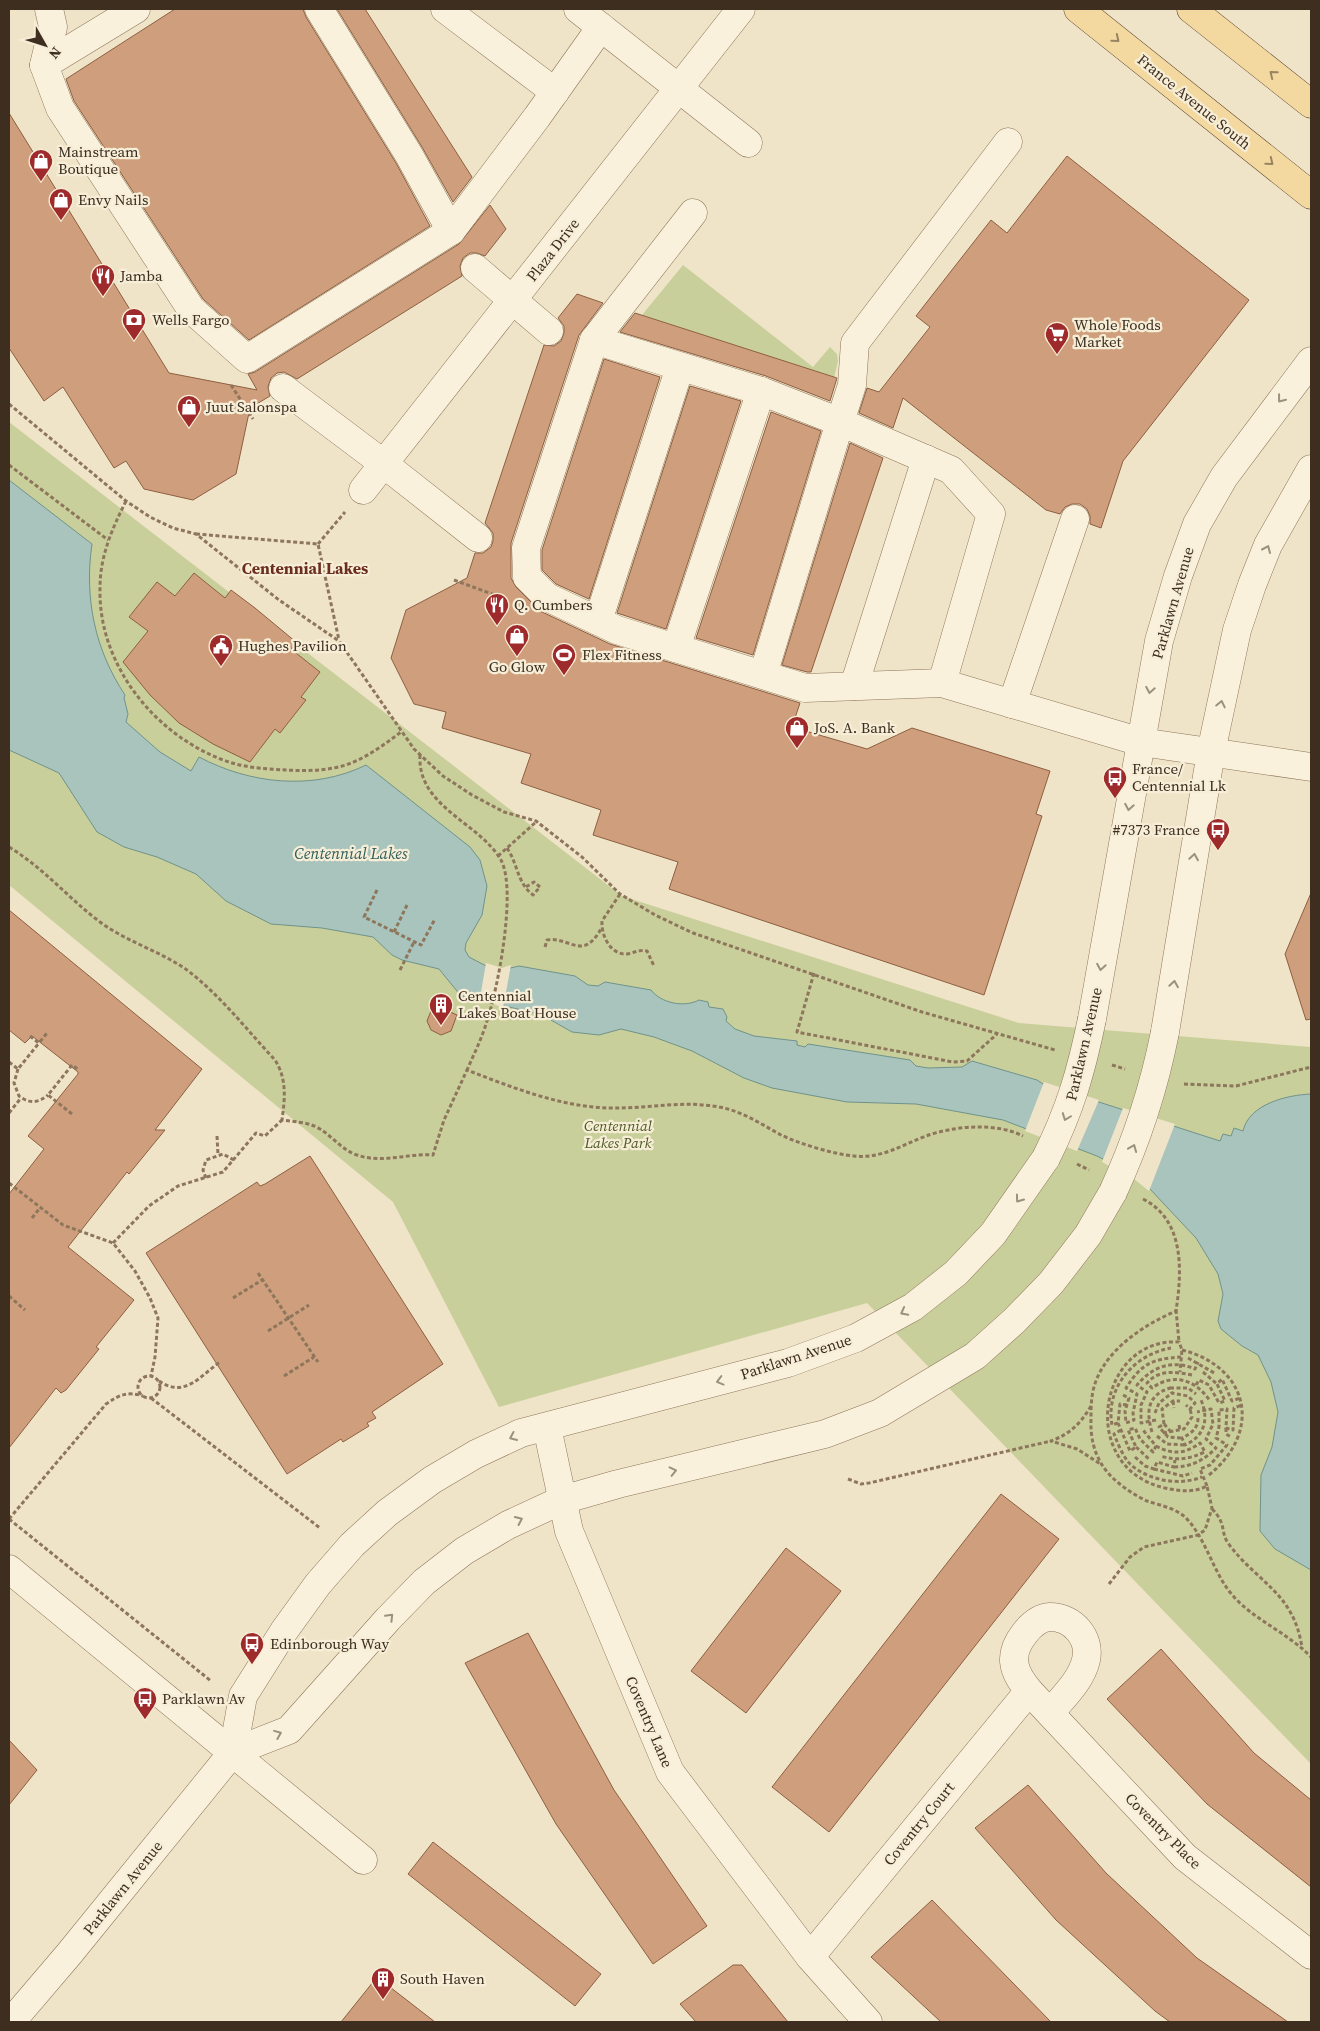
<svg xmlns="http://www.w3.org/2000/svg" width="1320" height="2031" viewBox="0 0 1320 2031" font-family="'Source Serif 4',serif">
<rect width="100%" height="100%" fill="#f0e4c8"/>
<g fill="#c9cf9b">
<polygon points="683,265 813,367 830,347 837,354 838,361 834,378 642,315"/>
<polygon points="9,422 622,896 1019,1023 1311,1047 1311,1764 867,1303 499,1407 393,1202 9,885"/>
</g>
<path fill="#a9c4bc" stroke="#6f938a" d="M9 480 92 544C84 598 95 650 125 695L124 698 128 714 126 722 160 752 191 771 199 757C250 784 313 791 366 765L470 847 480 860 487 886 482 915 466 943 465 950 469 957 490 968 502 970 519 966 575 976 588 985 598 986 605 982 651 990C661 1003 684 1008 699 1000L708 1002 709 1007 723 1009 727 1017 726 1021 735 1029 754 1036 797 1041V1045L805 1047 808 1044 910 1060 916 1066 928 1068 962 1067 972 1061 1037 1080 1043 1084 1220 1141 1223 1134 1231 1136 1234 1128 1243 1131C1249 1104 1287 1095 1311 1094V1570L1275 1549 1260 1531 1261 1475 1272 1447 1278 1412 1271 1382 1258 1355 1242 1346 1221 1329 1218 1321 1223 1294 1218 1274 1196 1238 1149 1188 1116 1166 1097 1156 1003 1120 916 1104 847 1102 772 1088 744 1078 692 1051 654 1037 621 1029 599 1035 572 1032 542 1015 505 1006 479 995 474 998 461 996 439 969 402 960 392 955 373 937 322 928 271 924 226 901 196 874 157 857 124 847 97 832 59 773 9 750Z"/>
<g fill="#f0e4c8">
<polygon points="486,963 502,968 511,965 503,1008 480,998"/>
<polygon points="1044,1082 1099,1100 1077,1151 1025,1131"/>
<polygon points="1123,1108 1175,1124 1149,1191 1134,1179 1102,1162"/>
</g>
<g fill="#cf9f7d" stroke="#8d5f41">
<polygon points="175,9 303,9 306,17 396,163 430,226 249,340 203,299 74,101 66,79"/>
<polygon points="337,9 365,9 472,177 453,202 422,147"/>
<polygon points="9,113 169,373 257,390 248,374 255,372 459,244 490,205 506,229 485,256 477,253 470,253 463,258 460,266 462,276 297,379 284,372 277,373 271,378 268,387 270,396 250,408 236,474 193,500 144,489 126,461 114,468 63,387 44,401 9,348"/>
<polygon points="1067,156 1249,300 1123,461 1101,528 1090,524 1090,516 1087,509 1080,504 1072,504 1065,507 1060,514 1046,510 903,398 893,428 859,413 867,388 879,392 930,327 916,316 991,220 1007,233"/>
<polygon points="577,294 603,303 579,335 511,543 511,578 516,587 540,611 610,644 800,703 792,727 867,749 912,728 1050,771 1036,814 1042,816 984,995 669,889 678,862 593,835 601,810 521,783 531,754 442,728 446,712 414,704 391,658 406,610 467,578 475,553 483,553 491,547 493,541 493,533 485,523 544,345 554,346 561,341 564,333 564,326 558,318"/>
<polygon points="635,313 837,378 830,401 766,376 620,332"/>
<polygon points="604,359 660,377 589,599 556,584 542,570 542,550"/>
<polygon points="690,386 741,401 666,629 617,613"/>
<polygon points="771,412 821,431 753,655 696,638"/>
<polygon points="850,443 883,458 811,672 807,672 782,665"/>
<polygon points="194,573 225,598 231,590 255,608 296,642 291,649 320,672 301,697 306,700 280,733 275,729 250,762 213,744 179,723 150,695 123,662 148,631 129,617 157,582 175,596"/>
<polygon points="1311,893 1311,1019 1306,1020 1285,954"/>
<polygon points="9,910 202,1069 155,1130 165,1130 129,1174 127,1172 68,1247 134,1300 96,1347 99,1349 66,1390 61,1393 56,1388 9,1448 9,1194 44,1149 28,1136 78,1074 78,1072 32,1036 25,1043 9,1030"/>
<polygon points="441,1008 457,1015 451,1031 441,1035 431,1030 427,1021 431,1011"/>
<polygon points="310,1156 443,1364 372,1412 376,1418 367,1423 369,1426 343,1442 341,1439 287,1474 146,1253 257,1182 260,1186 265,1184"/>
<polygon points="1001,1494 1059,1539 829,1832 772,1787"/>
<polygon points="786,1548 841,1591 746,1713 691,1671"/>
<polygon points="528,1633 614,1790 707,1926 653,1964 556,1824 465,1663"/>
<polygon points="1161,1649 1254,1753 1311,1800 1311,1887 1207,1804 1107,1699"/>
<polygon points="9,1740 37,1770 9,1805"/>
<polygon points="1028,1785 1106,1873 1197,1958 1288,2022 1170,2022 1155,2011 1056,1920 975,1828"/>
<polygon points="433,1842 601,1974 575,2006 408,1874"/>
<polygon points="932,1900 1051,2022 941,2022 871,1957"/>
<polygon points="733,1965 742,1965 788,2022 696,2022 680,2004"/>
<polygon points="377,1977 435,2022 341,2022"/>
</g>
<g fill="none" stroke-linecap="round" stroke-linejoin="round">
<g stroke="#8d765c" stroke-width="29">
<g id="minor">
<polyline points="49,9 53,27 44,65 136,9"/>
<polyline points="319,9 409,155 451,231"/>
<polyline points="445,9 555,92"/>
<polyline points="578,9 748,143"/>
<polyline points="44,65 60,108 191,309 247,359 451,231 537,117 601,27"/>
<polyline points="1008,142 855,343 852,385 840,422 951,470 991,514 942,683 1141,742 1311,767"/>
<polyline points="475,268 549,331"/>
<polyline points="594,340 693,213"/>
<polyline points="283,388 384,464 478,538"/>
<polyline points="363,490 741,9"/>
<polyline points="598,621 680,367"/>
<polyline points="676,648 761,391"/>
<polyline points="763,675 840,422 761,391 594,340 526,548 527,577 547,597 617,630 805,688 942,683"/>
<polyline points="854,686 926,459"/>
<polyline points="1012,704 1075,519"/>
<polyline points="1092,1019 1159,641 1178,576 1197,524 1224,477 1311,361"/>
<polyline points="1165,1032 1211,752 1237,630 1252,585 1268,545 1311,469"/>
<polyline points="547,1427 569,1531 670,1772 810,1957 868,2022"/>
<polyline points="9,1569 363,1860"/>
<path d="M1050 1713C1063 1697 1081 1681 1086 1660 1091 1638 1073 1617 1050 1617 1032 1618 1013 1644 1014 1661 1015 1673 1022 1682 1029 1691L1185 1857 1311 1955"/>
<polyline points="233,1752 289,1730 388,1619 424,1582 464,1551 508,1525 562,1500 618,1484 825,1434 880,1413 975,1356 1014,1321 1051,1283 1088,1235 1113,1192"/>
<polyline points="810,1957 1029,1691"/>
<polyline points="11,2022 69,1954 233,1752 243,1696 284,1631 318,1584 352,1545 387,1513 432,1480 476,1454 521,1433 788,1363 856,1338 913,1307 956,1273 993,1234 1046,1158"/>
</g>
</g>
<g stroke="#5b4430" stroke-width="29">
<g id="major">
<polyline points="1078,9 1311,195"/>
<polyline points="1191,9 1311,104"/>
</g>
</g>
<g stroke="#8d765c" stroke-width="3" stroke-dasharray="4 2.5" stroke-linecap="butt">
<polyline points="231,385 253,419"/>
<polyline points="9,404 126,501 150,517 173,528 196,534 279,600 339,641 414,749 443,776 472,795 504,812 536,821 582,857 620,894 655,915 693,933 922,1012 1055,1050"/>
<polyline points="9,465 108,540"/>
<path d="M126 501C112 529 100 556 100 588 98 666 157 738 229 762 247 768 267 769 286 770 306 771 326 771 346 765 366 758 384 745 401 732"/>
<polyline points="196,534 318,544 339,640"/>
<polyline points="318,544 345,512"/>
<polyline points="454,580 503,598"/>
<path d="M420 755C417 807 479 822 501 860 517 890 498 988 487 1021 482 1038 474 1054 467 1070"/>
<path d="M9 847C45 869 68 898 100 922 127 942 160 951 187 970 220 995 247 1030 275 1060 287 1079 285 1098 282 1120 295 1122 309 1122 320 1129 333 1137 342 1150 357 1155 382 1164 408 1153 433 1155L444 1120 467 1070C511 1087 561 1107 609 1108 646 1109 683 1100 719 1107 742 1111 761 1124 781 1135 800 1144 833 1154 854 1156 881 1159 902 1145 926 1136 954 1126 995 1122 1023 1136"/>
<path d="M507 848C518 864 517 883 533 895L540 887 534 882 524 888"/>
<polyline points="498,856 536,822"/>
<polyline points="377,890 364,917 421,945 435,919"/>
<path d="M620 894 602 921C601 935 610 955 627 954 634 953 639 949 647 951L654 966"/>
<polyline points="394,932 407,905"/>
<path d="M545 947 547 940C570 936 583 963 602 927"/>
<polyline points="400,970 414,942"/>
<polyline points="814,973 797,1032 953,1062 967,1061 997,1034"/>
<polyline points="30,1036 39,1043 47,1033"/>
<polyline points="9,1062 18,1069 39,1043"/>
<polyline points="1112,1065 1125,1069"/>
<path d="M18 1069 14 1083 19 1096C30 1104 38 1103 48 1095"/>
<polyline points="1184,1084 1236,1086 1311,1067"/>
<polyline points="9,1113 21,1098"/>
<polyline points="72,1114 48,1095 72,1065 79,1070"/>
<polyline points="217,1136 218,1155"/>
<polyline points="1077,1164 1089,1170"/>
<polyline points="206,1178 203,1170 206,1160 223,1154 234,1160"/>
<polyline points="9,1183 63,1225 113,1243 135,1271 150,1298 158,1318 155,1357 151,1376"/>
<path d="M1143 1199C1185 1220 1182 1272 1176 1311 1141 1326 1097 1355 1092 1397 1091 1404 1091 1412 1091 1419 1090 1443 1097 1464 1115 1480 1124 1488 1136 1496 1147 1501 1159 1505 1175 1508 1185 1517 1207 1539 1213 1574 1234 1597 1256 1621 1288 1633 1311 1657"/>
<polyline points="32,1218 40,1208"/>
<polyline points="113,1243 149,1206 178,1186 223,1172 256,1133 265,1136 282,1120"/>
<polyline points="258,1273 318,1362"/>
<polyline points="9,1296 25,1310"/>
<polyline points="233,1298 262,1280"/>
<polyline points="1176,1310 1179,1342"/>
<polyline points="268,1331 309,1305"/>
<path d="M1182 1350C1249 1367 1263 1431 1209 1475"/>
<polyline points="1188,1358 1216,1374"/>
<polyline points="1203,1372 1217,1384"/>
<path d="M1192 1375C1176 1372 1159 1369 1147 1383L1152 1388C1174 1372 1196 1380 1210 1401"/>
<circle cx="149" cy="1387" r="11"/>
<polyline points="284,1376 314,1357"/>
<path d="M159 1381C185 1399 201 1375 220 1362"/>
<polyline points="1196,1385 1199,1380 1209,1385 1219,1403 1225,1401 1217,1384 1222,1379 1232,1401 1240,1398"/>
<polyline points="1170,1388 1188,1388 1196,1394"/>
<path d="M1123 1395 1129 1398 1125 1411 1126 1423 1134 1420 1133 1413 1137 1394 1126 1388C1142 1363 1152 1359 1181 1357"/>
<polyline points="151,1398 320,1528"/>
<polyline points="1173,1401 1174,1408"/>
<polyline points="1127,1405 1120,1404 1118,1423 1130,1451 1136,1447 1128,1430 1135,1428 1140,1439 1153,1452 1156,1446 1143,1430"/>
<path d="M1091 1406C1081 1423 1070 1434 1051 1441L1077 1449 1102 1465"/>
<polyline points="1155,1413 1159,1403 1172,1393"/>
<path d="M1198 1418C1198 1428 1192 1433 1182 1438L1185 1445C1205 1436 1209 1419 1201 1400"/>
<path d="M1156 1420 1141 1423V1405L1147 1392 1137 1385C1152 1367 1172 1359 1195 1369L1198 1362"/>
<path d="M1118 1423 1112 1425C1105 1387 1135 1354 1171 1348"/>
<polyline points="1164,1424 1162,1409 1173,1401 1180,1401"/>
<polyline points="1179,1425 1180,1430"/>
<polyline points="1226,1428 1226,1434 1231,1437"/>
<path d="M1121 1430 1114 1434C1118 1444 1123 1457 1131 1465 1150 1481 1180 1486 1202 1477"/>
<path d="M1152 1432C1146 1412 1147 1395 1170 1388L1172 1393 1188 1396 1195 1403 1190 1409 1186 1405"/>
<polyline points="1171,1432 1164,1424 1159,1427 1168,1437 1182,1438"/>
<polyline points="1163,1433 1184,1429 1192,1417 1190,1409"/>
<polyline points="1157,1436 1167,1444 1185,1445"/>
<path d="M1156 1446C1173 1455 1185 1454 1200 1443L1205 1452C1189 1459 1178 1461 1160 1456"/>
<polyline points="1136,1447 1149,1459"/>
<polyline points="1135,1457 1145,1466 1154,1469 1157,1462 1174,1467 1175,1460"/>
<path d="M1174 1467C1192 1467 1204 1460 1216 1448L1206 1439 1213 1424 1211 1409 1197 1412"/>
<polyline points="1154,1469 1183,1476 1192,1473"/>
<polyline points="848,1479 861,1484 869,1483 1051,1441"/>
<polyline points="1207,1486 1200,1469 1210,1465 1227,1445 1216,1438 1219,1427 1219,1410 1227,1409 1226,1428 1233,1430 1234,1408 1242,1405"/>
<path d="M1212 1509C1227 1524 1220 1531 1228 1543 1257 1583 1294 1592 1302 1648"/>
<polyline points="9,1519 211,1681"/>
<path d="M9 1519 106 1404C119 1395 127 1391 143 1396"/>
<path d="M1109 1584 1130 1557 1144 1547 1198 1535 1205 1530 1212 1508 1207 1486C1194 1493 1179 1491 1165 1488 1076 1468 1098 1337 1179 1342L1182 1350 1180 1372"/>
</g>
<use href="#minor" stroke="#faf1dc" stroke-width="28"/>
<use href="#major" stroke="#f3d9a0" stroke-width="28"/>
<g stroke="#8d765c" stroke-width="29" stroke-linecap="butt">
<g id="minor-bridge">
<path d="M1046 1158C1070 1110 1081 1072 1092 1019"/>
<path d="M1113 1192C1137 1140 1154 1088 1165 1032"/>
</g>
</g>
<use href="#minor-bridge" stroke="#faf1dc" stroke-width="28"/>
</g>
<defs><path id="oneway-chevron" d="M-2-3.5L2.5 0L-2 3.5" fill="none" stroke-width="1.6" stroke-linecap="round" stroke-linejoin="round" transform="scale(1.25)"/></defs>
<g stroke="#988460">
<use href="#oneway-chevron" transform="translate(1116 39) rotate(39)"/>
<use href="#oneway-chevron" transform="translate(1273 74) rotate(-141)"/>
<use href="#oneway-chevron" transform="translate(1270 162) rotate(39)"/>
</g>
<g stroke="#9c907e">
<use href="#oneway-chevron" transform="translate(1281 399) rotate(128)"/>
<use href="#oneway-chevron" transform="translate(1267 549) rotate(-66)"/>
<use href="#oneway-chevron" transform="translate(1150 690) rotate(100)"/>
<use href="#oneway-chevron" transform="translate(1221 704) rotate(-78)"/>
<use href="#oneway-chevron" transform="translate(1129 807) rotate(100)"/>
<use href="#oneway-chevron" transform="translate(1194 857) rotate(-81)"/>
<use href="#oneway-chevron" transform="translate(1101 967) rotate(100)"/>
<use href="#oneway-chevron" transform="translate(1174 984) rotate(-81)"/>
<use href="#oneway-chevron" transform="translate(1066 1117) rotate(111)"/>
<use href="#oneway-chevron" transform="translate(1133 1148) rotate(-68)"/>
<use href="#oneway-chevron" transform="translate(1019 1199) rotate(126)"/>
<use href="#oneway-chevron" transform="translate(904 1312) rotate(152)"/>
<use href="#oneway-chevron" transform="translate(720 1381) rotate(165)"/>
<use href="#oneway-chevron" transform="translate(513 1437) rotate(156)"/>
<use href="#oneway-chevron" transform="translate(673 1471) rotate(-13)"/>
<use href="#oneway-chevron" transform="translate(519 1520) rotate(-25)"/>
<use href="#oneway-chevron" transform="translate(390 1617) rotate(-46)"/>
<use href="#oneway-chevron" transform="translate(278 1734) rotate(-22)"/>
</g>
<defs>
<g id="shop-pin" transform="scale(1.25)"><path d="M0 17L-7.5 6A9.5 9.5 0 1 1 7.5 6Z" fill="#9e2a2b" stroke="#f7eed8"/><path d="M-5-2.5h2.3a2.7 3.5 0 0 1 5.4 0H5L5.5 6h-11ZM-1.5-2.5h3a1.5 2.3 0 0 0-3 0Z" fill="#fff"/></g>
<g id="restaurant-pin" transform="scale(1.25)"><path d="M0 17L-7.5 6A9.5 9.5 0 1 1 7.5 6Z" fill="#9e2a2b" stroke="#f7eed8"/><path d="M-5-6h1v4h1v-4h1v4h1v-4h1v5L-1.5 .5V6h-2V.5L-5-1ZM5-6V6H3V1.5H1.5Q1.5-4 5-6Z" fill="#fff"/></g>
<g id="bank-pin" transform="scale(1.25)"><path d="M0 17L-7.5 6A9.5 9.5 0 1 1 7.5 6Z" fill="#9e2a2b" stroke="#f7eed8"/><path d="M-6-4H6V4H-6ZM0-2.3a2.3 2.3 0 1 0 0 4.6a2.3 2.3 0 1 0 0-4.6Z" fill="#fff"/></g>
<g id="supermarket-pin" transform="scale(1.25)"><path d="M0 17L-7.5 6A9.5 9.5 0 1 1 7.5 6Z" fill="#9e2a2b" stroke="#f7eed8"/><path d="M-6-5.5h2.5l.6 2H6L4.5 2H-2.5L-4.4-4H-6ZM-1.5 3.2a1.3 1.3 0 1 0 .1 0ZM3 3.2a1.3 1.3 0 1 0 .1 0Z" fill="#fff"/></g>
<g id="civic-pin" transform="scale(1.25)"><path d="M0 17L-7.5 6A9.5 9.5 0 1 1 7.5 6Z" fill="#9e2a2b" stroke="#f7eed8"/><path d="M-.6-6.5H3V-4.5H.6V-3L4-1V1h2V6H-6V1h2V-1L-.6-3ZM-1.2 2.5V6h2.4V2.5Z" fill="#fff"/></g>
<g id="stadium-pin" transform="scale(1.25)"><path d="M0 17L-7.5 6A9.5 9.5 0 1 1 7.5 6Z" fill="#9e2a2b" stroke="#f7eed8"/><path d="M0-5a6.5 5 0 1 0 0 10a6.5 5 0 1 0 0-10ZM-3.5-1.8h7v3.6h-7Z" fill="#fff"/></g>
<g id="bus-pin" transform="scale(1.25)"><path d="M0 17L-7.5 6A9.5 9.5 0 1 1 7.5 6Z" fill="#9e2a2b" stroke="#f7eed8"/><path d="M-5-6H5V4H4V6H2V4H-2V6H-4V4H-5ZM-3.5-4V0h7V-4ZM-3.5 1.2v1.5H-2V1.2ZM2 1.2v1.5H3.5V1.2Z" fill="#fff"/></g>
<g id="building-pin" transform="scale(1.25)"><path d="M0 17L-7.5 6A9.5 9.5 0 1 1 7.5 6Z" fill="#9e2a2b" stroke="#f7eed8"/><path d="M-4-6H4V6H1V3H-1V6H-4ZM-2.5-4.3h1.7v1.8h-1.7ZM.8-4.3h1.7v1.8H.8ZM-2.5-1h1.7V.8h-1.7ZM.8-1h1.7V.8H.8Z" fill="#fff"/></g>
</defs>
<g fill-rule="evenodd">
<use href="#shop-pin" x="41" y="161"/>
<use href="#shop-pin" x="61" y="200"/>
<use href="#restaurant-pin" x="103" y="276"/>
<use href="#bank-pin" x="134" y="320"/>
<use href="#supermarket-pin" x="1057" y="334"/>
<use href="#shop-pin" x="189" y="407"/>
<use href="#restaurant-pin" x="497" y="605"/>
<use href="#shop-pin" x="517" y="636"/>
<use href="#civic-pin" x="221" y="646"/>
<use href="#stadium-pin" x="564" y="655"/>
<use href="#shop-pin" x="797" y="728"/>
<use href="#bus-pin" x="1115" y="778"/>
<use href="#bus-pin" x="1218" y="830"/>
<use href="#building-pin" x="441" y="1005"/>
<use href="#bus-pin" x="252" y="1644"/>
<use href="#bus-pin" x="145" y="1699"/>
<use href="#building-pin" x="383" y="1979"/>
</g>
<g text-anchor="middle" stroke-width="4.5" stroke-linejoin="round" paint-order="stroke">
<g font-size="15" fill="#3d2e20" stroke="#f7eed8">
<text transform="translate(1194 102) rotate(39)" y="5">France Avenue South</text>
<text transform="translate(553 250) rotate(-52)" y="5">Plaza Drive</text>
<text transform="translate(1173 603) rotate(-74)" y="5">Parklawn Avenue</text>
<text transform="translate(1084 1044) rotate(-77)" y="5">Parklawn Avenue</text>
<text transform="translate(796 1357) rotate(-18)" y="5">Parklawn Avenue</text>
<text transform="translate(649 1722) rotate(67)" y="5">Coventry Lane</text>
<text transform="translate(919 1824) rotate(-51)" y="5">Coventry Court</text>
<text transform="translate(1163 1831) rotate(45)" y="5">Coventry Place</text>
<text transform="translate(123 1888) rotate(-51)" y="5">Parklawn Avenue</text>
</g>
<g font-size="15" fill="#3d2e20" stroke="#f7eed8" text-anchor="start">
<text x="58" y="157">Mainstream<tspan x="58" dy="17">Boutique</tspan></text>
<text x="78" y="205">Envy Nails</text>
<text x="120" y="281">Jamba</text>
<text x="152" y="325">Wells Fargo</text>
<text x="1074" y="330">Whole Foods<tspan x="1074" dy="17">Market</tspan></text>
<text x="206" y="412">Juut Salonspa</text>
<text x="514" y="610">Q. Cumbers</text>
<text x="238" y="651">Hughes Pavilion</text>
<text x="582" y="660">Flex Fitness</text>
<text x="517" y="672" text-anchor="middle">Go Glow</text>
<text x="814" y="733">JoS. A. Bank</text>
<text x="1132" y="774">France/<tspan x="1132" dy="17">Centennial Lk</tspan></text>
<text x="1200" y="835" text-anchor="end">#7373 France</text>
<text x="458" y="1001">Centennial<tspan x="458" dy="17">Lakes Boat House</tspan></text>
<text x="270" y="1649">Edinborough Way</text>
<text x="162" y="1704">Parklawn Av</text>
<text x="400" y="1984">South Haven</text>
</g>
<g font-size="15" font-style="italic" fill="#4d5a26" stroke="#f7eed8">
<text x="618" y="1131">Centennial<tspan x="618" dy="17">Lakes Park</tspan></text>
</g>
<g font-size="16" font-weight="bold" fill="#6b2e1e" stroke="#f7eed8">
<text x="305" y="574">Centennial Lakes</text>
</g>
<g font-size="16" font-style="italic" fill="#2f5d5a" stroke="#f7eed8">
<text x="351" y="859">Centennial Lakes</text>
</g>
</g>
<rect width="1320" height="2031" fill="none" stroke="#3d2e20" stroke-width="20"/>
<g transform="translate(45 45) rotate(129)" stroke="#f7eed8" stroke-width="4" paint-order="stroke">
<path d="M0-4L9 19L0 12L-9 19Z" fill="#3d2e20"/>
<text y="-8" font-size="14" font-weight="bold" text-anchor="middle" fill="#3d2e20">N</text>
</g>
</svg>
